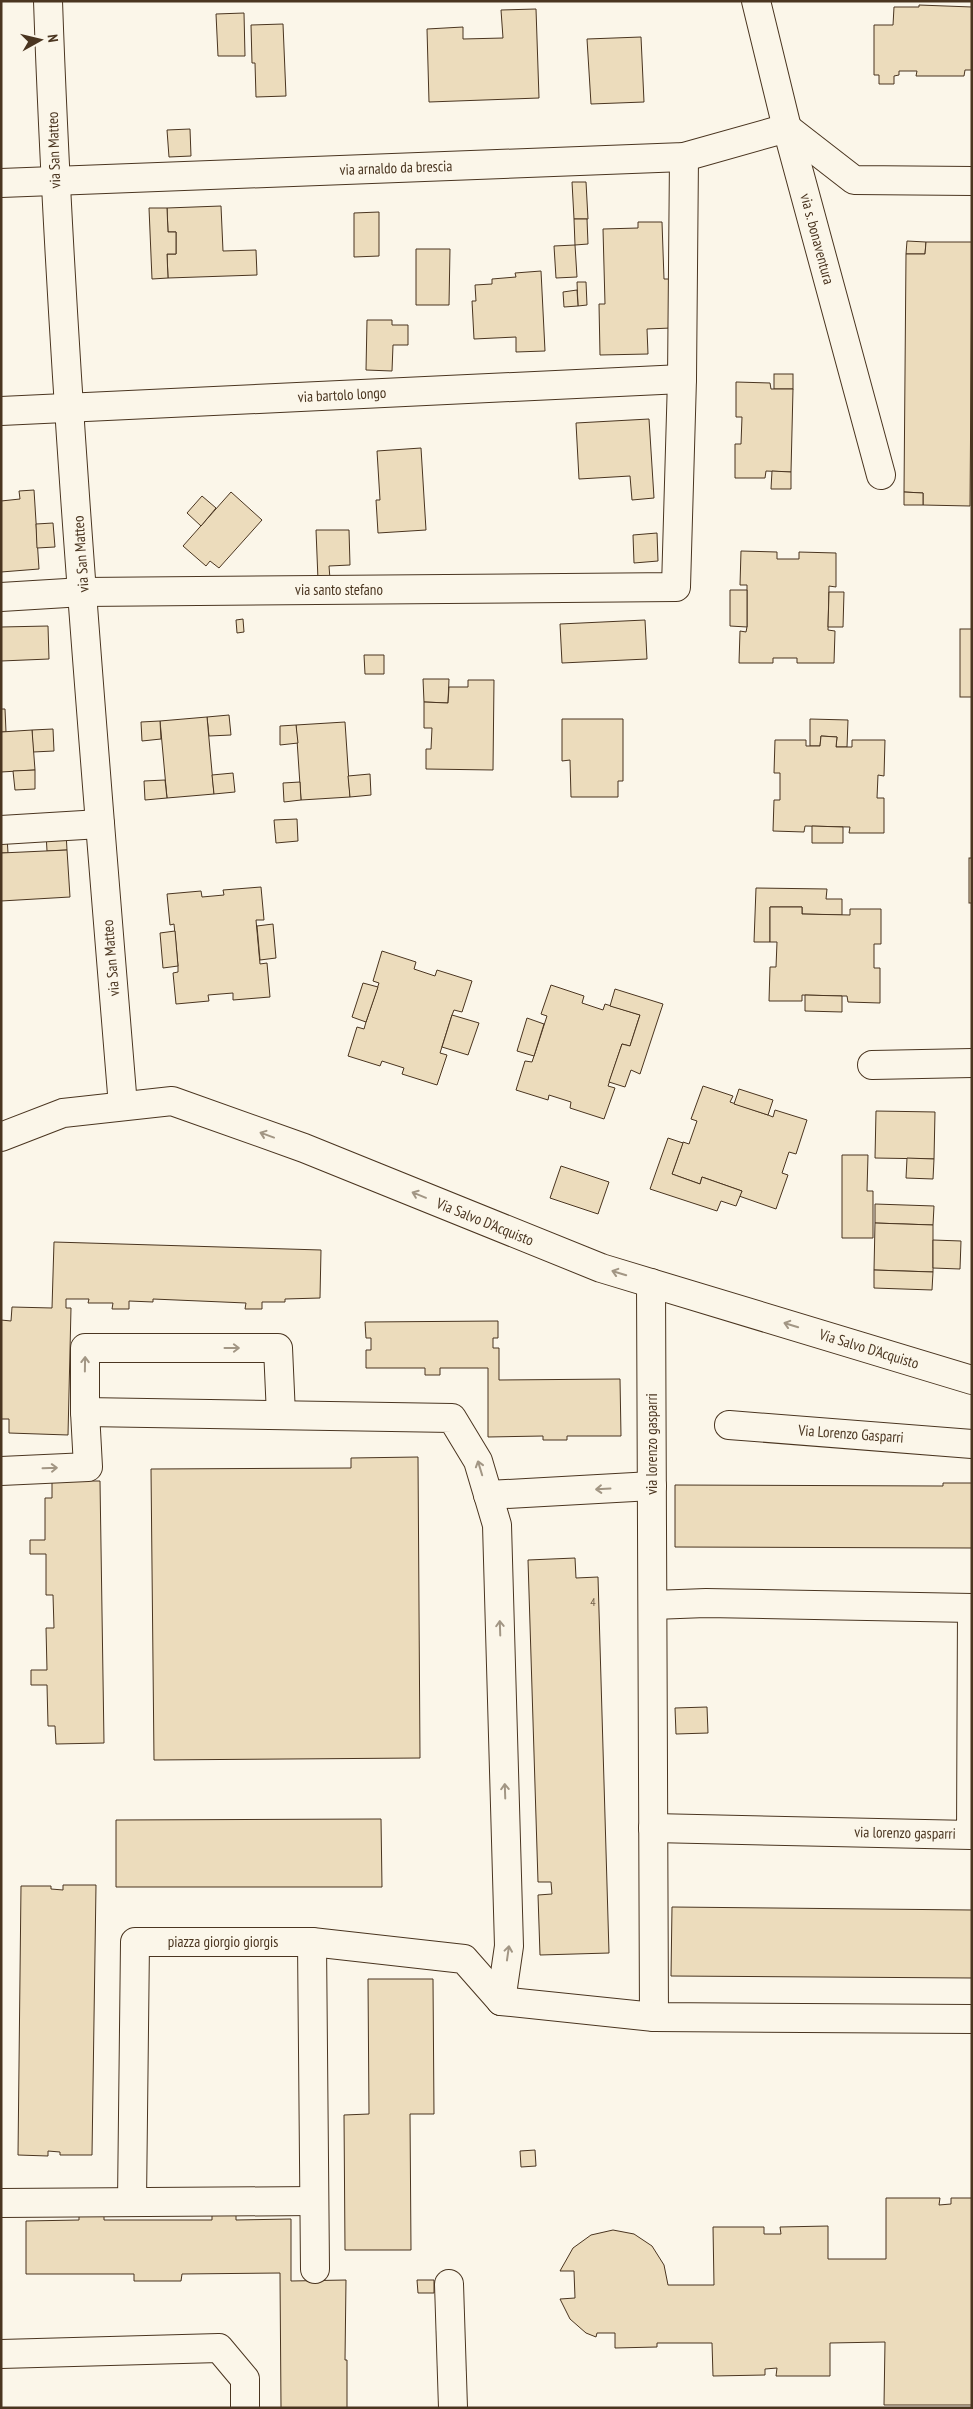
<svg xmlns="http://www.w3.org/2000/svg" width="973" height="2409" viewBox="0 0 973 2409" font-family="'PT Sans Narrow',sans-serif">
<rect width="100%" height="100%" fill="#fbf6e9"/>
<g fill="#ecdcbc" stroke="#4a3520">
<polygon points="919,5 972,7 972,70 965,70 964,76 916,76 917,71 899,71 899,75 894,76 894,84 879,84 879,75 874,75 874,25 893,25 894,7 919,7"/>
<polygon points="536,9 539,98 429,102 427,29 463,27 463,39 503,38 501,10"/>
<polygon points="244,13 245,56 218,56 216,14"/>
<polygon points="283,24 286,96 256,97 255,63 252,63 251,25"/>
<polygon points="641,37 644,102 591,104 587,39"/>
<polygon points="190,129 191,156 169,157 167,130"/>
<polygon points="572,182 586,182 588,219 574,219"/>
<polygon points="221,206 223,251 256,250 257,275 168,278 167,254 176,254 176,232 168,232 167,208"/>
<polygon points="149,208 167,208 168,232 176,232 176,254 167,254 168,278 152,279"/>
<polygon points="379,212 379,256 354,257 354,213"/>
<polygon points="574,219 587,219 588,244 575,245"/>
<polygon points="638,222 662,222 664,279 671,279 671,328 647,329 648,354 600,355 599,304 605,304 603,229 638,228"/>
<polygon points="907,241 926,242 925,254 906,254"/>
<polygon points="926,242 972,242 970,506 923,505 923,493 904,492 906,254 925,254"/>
<polygon points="575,245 577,277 556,278 554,246"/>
<polygon points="416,249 450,249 449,305 416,305"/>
<polygon points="541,271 545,351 516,352 516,337 474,339 472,301 476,301 475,285 492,284 492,279 516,277 515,273"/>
<polygon points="577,282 586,282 587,305 578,306"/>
<polygon points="577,290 578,306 564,307 563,292"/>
<polygon points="367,320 392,320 392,325 408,325 408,345 393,345 392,371 366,370"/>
<rect x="774" y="374" width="19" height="15"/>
<polygon points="736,382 770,383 771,389 793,389 791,472 766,471 765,478 735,478 735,444 741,444 742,417 736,417"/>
<polygon points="649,419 654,498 632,500 630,476 579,479 576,423"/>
<polygon points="421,448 426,530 378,533 376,500 380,500 377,451"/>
<polygon points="772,471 791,472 791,489 771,489"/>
<polygon points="34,490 39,569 1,572 1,501 20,499 19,491"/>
<polygon points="231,492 262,520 219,568 210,561 206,566 183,546"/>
<polygon points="904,492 923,493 923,505 904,505"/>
<polygon points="202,496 216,508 201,526 187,513"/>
<polygon points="53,523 55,547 37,548 36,524"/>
<polygon points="316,530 349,530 350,565 329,566 330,579 318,580"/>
<polygon points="657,533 658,561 634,563 633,535"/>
<polygon points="741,551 777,552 777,559 799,559 799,552 836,553 836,587 829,586 828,630 835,631 834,663 797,663 797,658 773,658 773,663 739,663 740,631 746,632 747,627 747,585 740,585"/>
<polygon points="730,590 747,590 747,627 730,626"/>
<polygon points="829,592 844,592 843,627 828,627"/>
<polygon points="243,619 244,632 237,633 236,620"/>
<polygon points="645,620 647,659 562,663 560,624"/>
<polygon points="48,626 49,659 1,661 1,627"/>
<rect x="960" y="629" width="12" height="68"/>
<polygon points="364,655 384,655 384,674 365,674"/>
<polygon points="423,679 449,679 448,703 424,702"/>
<polygon points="468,680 494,680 493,770 426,769 426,749 431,749 432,728 424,728 424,702 448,703 449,687 468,687"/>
<polygon points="1,709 5,709 6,732 1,732"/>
<polygon points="229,715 231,735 209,736 207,717"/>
<polygon points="207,717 214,794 167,798 160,721"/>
<polygon points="562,719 623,719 623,781 618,781 618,797 571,797 570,760 562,761"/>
<polygon points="810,719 848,720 847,747 836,747 837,737 821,736 820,746 810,746"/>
<polygon points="160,721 161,739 142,741 141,722"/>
<polygon points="345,722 350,797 301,800 296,725"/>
<polygon points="296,725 298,743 280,745 280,726"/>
<polygon points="53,729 54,751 33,752 32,730"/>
<polygon points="32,730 35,770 1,772 1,732"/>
<polygon points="821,736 837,737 836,747 852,747 852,740 885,740 884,776 878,775 877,798 884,798 884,833 849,833 850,827 805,826 804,832 773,831 774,800 780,800 780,773 774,773 775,740 806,740 806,746 820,746"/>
<polygon points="35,770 35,789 15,790 13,771"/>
<polygon points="233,773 235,792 214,794 212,775"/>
<polygon points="370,774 371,795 350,797 348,776"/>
<polygon points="165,780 167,798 145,800 144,781"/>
<polygon points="300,782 301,800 284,802 283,783"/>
<polygon points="297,819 298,841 276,843 274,820"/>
<polygon points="812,826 843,827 843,843 812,843"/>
<polygon points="66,832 67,850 47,851 46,833"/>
<polygon points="1,837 7,837 8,853 1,853"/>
<polygon points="67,850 70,897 1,901 1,853"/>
<rect x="969" y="858" width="3" height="45"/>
<polygon points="261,887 264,920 256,920 260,964 267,963 270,997 233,1000 233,993 208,995 209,1001 176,1004 173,973 178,972 178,966 174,924 170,925 167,894 201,891 202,897 224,895 223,890"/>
<polygon points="756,888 827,889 826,899 842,899 842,915 802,914 802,907 770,907 770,942 754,942"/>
<polygon points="770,907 802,907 802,914 850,915 850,909 881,909 881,944 874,944 874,968 880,968 880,1003 848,1002 847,996 842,996 802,995 802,1001 769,1001 770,967 776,967 777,942 770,942"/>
<polygon points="273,924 276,958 260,960 257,926"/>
<polygon points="175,931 178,966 163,968 160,933"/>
<polygon points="382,951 416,962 414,969 435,976 437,970 472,981 462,1012 454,1010 452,1015 440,1053 447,1055 437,1085 402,1074 404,1068 382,1061 380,1066 348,1056 357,1027 364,1029 366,1022 379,983 373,981"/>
<polygon points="363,983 378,987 366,1022 352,1017"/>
<polygon points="551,985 584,996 582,1003 603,1010 605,1004 640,1015 630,1046 622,1044 608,1086 615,1088 604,1119 570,1108 571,1102 549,1095 548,1100 516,1090 525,1061 532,1062 534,1056 547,1016 541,1014"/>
<polygon points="615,989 663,1004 640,1074 631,1070 625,1087 609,1082 622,1044 630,1046 640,1015 610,1006"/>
<polygon points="805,995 842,996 842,1012 805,1011"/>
<polygon points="452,1015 479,1023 468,1055 442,1047"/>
<polygon points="527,1018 544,1024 534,1056 517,1051"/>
<polygon points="703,1086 733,1096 730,1102 768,1115 773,1117 775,1110 807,1120 796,1154 789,1152 782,1173 788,1175 776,1209 739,1196 742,1191 702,1177 700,1184 672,1174 683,1142 689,1144 697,1121 691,1119"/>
<polygon points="739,1089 773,1100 768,1115 734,1104"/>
<polygon points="876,1111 935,1112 934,1159 875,1158"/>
<polygon points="668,1138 683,1143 672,1174 700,1184 702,1177 742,1191 736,1206 721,1201 717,1211 650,1189"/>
<polygon points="842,1155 868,1155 867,1191 873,1191 873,1238 842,1238"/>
<polygon points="907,1158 934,1159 933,1179 906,1178"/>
<polygon points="561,1166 609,1182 598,1214 550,1198"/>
<polygon points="875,1204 934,1206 933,1225 875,1223"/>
<polygon points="875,1223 933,1225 933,1272 874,1270"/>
<polygon points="933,1240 961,1241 960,1269 933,1268"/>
<polygon points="54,1242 321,1250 320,1298 285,1299 285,1302 262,1302 262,1309 245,1309 246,1303 153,1299 153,1302 129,1301 129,1309 112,1309 113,1303 88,1303 89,1299 66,1299 66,1308 71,1308 68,1435 9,1433 9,1419 1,1419 1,1320 11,1321 12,1307 52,1308"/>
<polygon points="874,1270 933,1272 932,1290 874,1288"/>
<polygon points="498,1321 498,1338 493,1338 493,1348 499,1348 499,1380 620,1379 621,1436 567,1436 567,1440 543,1440 543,1436 488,1437 488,1368 440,1368 440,1375 425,1375 425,1368 366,1368 366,1350 371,1350 371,1338 366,1338 365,1322"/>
<polygon points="418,1457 420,1758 154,1760 151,1469 351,1468 351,1458"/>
<polygon points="52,1481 100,1481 104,1743 56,1744 55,1726 48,1726 47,1685 31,1685 31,1670 47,1670 46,1628 54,1628 53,1595 46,1595 46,1554 30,1554 30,1540 45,1540 45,1498 52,1498"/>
<polygon points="943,1483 972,1483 972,1548 675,1547 675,1485 943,1486"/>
<polygon points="575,1558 576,1578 598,1577 609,1953 540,1955 538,1895 552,1894 551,1882 538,1882 528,1560"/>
<polygon points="707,1707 708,1733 676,1734 675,1708"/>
<polygon points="381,1819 382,1887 116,1887 116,1820"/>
<polygon points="63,1885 96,1885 92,2155 60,2155 60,2152 48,2151 48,2156 18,2155 21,1886 51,1886 51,1889 63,1890"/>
<polygon points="672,1907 972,1910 972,1978 671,1976"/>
<polygon points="368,1979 433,1979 434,2114 410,2114 411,2250 345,2250 344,2115 369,2114"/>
<polygon points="535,2150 536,2166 521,2167 520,2151"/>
<polygon points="886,2198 940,2198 939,2205 951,2204 951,2198 972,2198 972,2405 884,2405 885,2342 830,2343 830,2376 776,2376 777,2368 765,2369 765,2375 713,2376 712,2343 657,2343 657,2347 615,2348 615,2333 597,2333 596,2337 586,2333 570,2319 560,2299 575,2298 574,2271 560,2271 573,2248 591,2235 613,2230 634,2234 652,2246 664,2265 668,2285 714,2285 713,2227 764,2227 764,2234 781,2234 780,2227 828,2226 828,2259 886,2259"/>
<polygon points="79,2215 104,2215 104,2220 212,2220 212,2215 236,2215 236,2220 291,2219 291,2281 346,2280 345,2360 347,2360 347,2408 281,2408 280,2273 182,2274 181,2281 134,2281 134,2274 26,2274 26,2221 79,2220"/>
<polygon points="417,2280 434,2280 434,2293 418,2293"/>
</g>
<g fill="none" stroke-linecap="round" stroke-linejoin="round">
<g stroke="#4a3520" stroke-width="30">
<g id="minor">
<path d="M48 1C61 370 93 738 123 1106"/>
<polyline points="756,1 787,128 881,475"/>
<polyline points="1,183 684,157 787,128 854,180 972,181"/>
<polyline points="1,411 682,379"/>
<polyline points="1,597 83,592 676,587 682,379 684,157"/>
<polyline points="1,830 100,824"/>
<polyline points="872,1065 972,1063"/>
<polyline points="1,1137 63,1113 172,1101 304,1148 601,1268 972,1380"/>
<polyline points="651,1283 654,2017"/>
<polyline points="85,1412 452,1418 478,1461 497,1525 509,1946 501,2001"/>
<polyline points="729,1425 972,1444"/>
<polyline points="1,1471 88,1467 85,1412 85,1348 278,1348 281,1415"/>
<polyline points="488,1495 652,1486"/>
<polyline points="653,1605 706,1603 972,1608 971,1835 653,1828"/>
<polyline points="312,1942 464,1959 501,2001"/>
<polyline points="501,2001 654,2017 972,2019"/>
<polyline points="132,2202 135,1942 312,1942 315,2269"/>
<polyline points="1,2203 314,2201"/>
<polyline points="449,2284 453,2408"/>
<polyline points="1,2354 219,2348 245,2379 245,2408"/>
</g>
</g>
<use href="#minor" stroke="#fbf6e9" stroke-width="28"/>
</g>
<defs><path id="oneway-shaft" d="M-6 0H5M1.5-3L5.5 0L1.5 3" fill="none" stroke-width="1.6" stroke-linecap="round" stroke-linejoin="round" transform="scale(1.25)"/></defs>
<g stroke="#a29684">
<use href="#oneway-shaft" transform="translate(267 1135) rotate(-160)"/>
<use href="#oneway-shaft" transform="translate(419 1195) rotate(-158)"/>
<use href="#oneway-shaft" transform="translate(619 1273) rotate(-163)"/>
<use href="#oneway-shaft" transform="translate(791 1325) rotate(-163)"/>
<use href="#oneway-shaft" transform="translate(232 1348)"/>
<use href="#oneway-shaft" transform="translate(85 1364) rotate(-89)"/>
<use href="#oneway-shaft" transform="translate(50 1468) rotate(-2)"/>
<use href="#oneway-shaft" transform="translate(480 1468) rotate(-107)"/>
<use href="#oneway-shaft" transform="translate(603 1489) rotate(177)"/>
<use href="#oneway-shaft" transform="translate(500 1628) rotate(-92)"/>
<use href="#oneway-shaft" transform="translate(505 1791) rotate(-92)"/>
<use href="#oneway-shaft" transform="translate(508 1953) rotate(-82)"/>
</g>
<g text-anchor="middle" stroke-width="4" stroke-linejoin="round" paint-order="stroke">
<g font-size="12" fill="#725f47">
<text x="593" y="1606">4</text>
</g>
<g font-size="15" fill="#4a3520" stroke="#fbf6e9">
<text transform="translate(54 150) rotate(-92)" y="5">via San Matteo</text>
<text transform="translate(396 168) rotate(-2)" y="5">via arnaldo da brescia</text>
<text transform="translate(817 239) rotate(75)" y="5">via s. bonaventura</text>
<text transform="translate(342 395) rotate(-3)" y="5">via bartolo longo</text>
<text transform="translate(81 554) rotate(-94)" y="5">via San Matteo</text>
<text x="339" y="595">via santo stefano</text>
<text transform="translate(111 958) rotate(-95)" y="5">via San Matteo</text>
<text transform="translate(485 1222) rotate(22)" y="5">Via Salvo D'Acquisto</text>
<text transform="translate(869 1349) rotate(17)" y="5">Via Salvo D'Acquisto</text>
<text transform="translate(851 1434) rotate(4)" y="5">Via Lorenzo Gasparri</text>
<text transform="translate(652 1444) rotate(-90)" y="5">via lorenzo gasparri</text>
<text transform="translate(905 1833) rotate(1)" y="5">via lorenzo gasparri</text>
<text x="223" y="1947">piazza giorgio giorgis</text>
</g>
</g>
<rect width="973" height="2409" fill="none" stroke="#4a3520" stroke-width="5"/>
<g transform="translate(40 40) rotate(82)" stroke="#fbf6e9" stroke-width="4" paint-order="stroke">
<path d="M0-4L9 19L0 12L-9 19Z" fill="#4a3520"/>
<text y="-8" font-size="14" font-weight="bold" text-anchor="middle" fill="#4a3520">N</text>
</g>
</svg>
